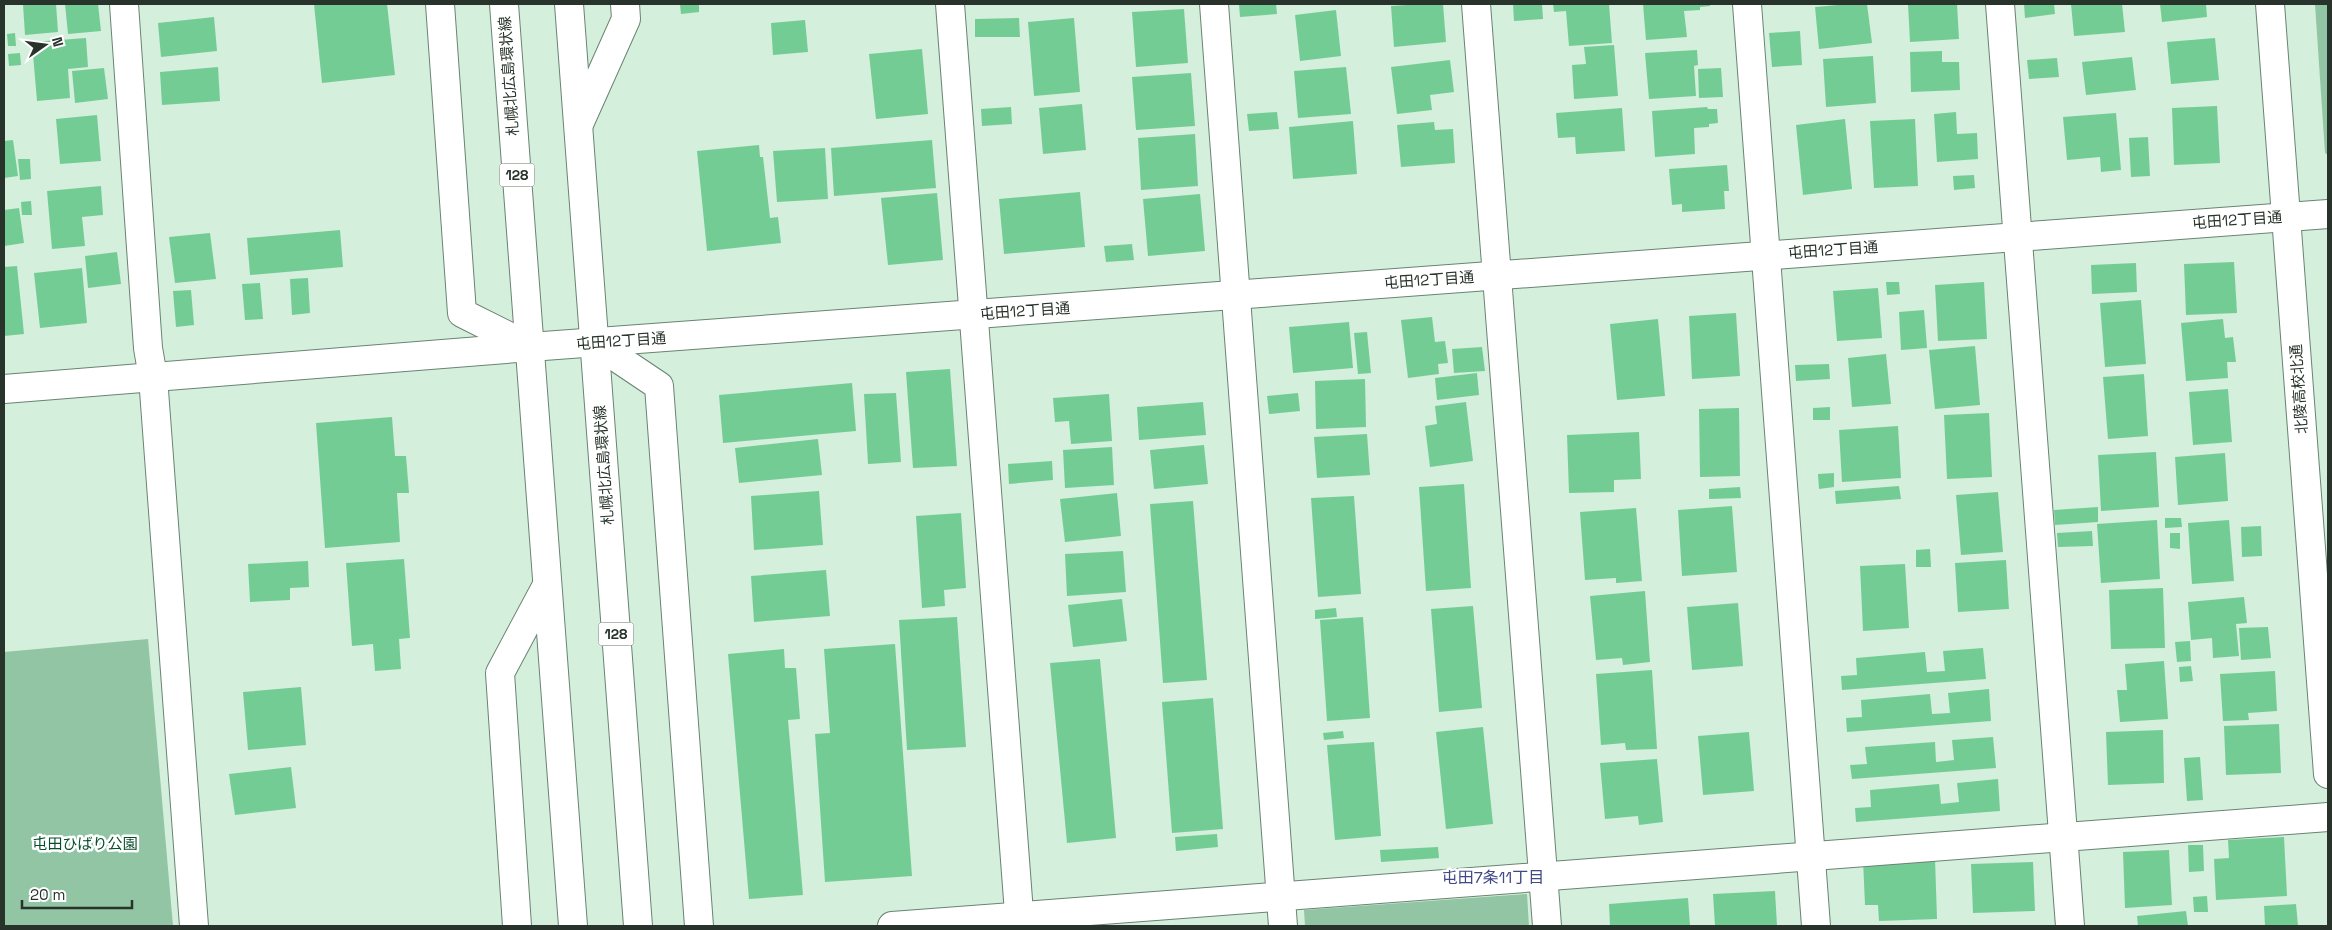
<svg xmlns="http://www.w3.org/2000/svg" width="2332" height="930" viewBox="0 0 2332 930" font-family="'Space Grotesk','Noto Sans JP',sans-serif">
<rect width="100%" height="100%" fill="#d4efdc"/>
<g fill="#92c5a3">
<polygon points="2315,4 2328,4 2328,155 2325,153"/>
<polygon points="148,639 173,926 4,926 4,652"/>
<polygon points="1527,894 1529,926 1305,926 1304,910"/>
</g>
<g fill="#74cc95">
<polygon points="23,4 56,4 58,32 25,35"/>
<polygon points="65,4 98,4 101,31 68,34"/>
<polygon points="314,4 387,4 395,75 322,83"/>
<polygon points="680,4 699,4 699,12 681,14"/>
<polygon points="1239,4 1276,4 1277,14 1240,17"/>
<polygon points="1422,4 1443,4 1446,42 1394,47 1391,6"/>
<polygon points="1513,4 1542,4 1543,19 1514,21"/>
<polygon points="1553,4 1609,4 1612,43 1569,46 1566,11 1554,12"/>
<polygon points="1643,4 1710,4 1710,6 1700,7 1700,10 1684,11 1687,37 1646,40"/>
<polygon points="1849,4 1867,4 1872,43 1819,49 1815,7"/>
<polygon points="1908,4 1957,4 1959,39 1910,42"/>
<polygon points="2024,4 2054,4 2055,14 2025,18"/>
<polygon points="2071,4 2122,4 2125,32 2074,36"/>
<polygon points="2160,4 2206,4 2207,17 2162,22"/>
<polygon points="1184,9 1188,63 1136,67 1132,12"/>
<polygon points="1336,10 1341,56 1300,61 1295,15"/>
<polygon points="214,17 217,51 161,57 158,23"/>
<polygon points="1019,18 1020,37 975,37 975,19"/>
<polygon points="1074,18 1080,92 1034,96 1028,22"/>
<polygon points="805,20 808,52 773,55 771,23"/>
<polygon points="1800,31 1802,65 1772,67 1769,33"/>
<polygon points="15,33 16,46 8,46 7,34"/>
<polygon points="86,38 88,67 68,69 70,98 37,101 32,42"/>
<polygon points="2215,38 2219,80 2171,84 2167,42"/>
<polygon points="1614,45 1618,96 1574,99 1572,65 1586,64 1584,47"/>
<polygon points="922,49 928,114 876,119 869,54"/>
<polygon points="1697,50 1698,65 1694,66 1696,96 1649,99 1645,53"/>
<polygon points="1942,51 1942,62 1959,62 1960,90 1911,92 1910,52"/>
<polygon points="20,53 21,65 9,66 8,54"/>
<polygon points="1873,56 1876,103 1826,107 1823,59"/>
<polygon points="2132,57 2136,90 2086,95 2082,62"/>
<polygon points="2057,58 2059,77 2029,79 2027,60"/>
<polygon points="1450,60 1454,92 1430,95 1432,110 1397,114 1391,67"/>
<polygon points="218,67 220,101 162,105 160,72"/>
<polygon points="1346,67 1351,114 1298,118 1294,71"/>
<polygon points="104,68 108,99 75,103 72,71"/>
<polygon points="1721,68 1723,97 1699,98 1698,69"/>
<polygon points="1191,73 1195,126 1136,130 1132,77"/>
<polygon points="1082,104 1086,150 1043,154 1039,108"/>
<polygon points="2217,106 2220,163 2174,165 2172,108"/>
<polygon points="1011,107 1012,124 982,126 981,109"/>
<polygon points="1707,107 1708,109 1717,109 1718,123 1709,124 1709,127 1694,128 1695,154 1655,157 1652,111"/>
<polygon points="1622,108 1625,151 1576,154 1575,137 1558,138 1556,113"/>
<polygon points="1277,112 1279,129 1249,131 1247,114"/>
<polygon points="1956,112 1957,134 1977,133 1978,159 1937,162 1934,114"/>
<polygon points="2116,113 2121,170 2101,172 2100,157 2067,160 2063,117"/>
<polygon points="97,115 101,161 60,164 56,119"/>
<polygon points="1845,119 1852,189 1803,195 1796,125"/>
<polygon points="1915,119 1918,186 1874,188 1870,121"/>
<polygon points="1353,121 1357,174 1293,179 1289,127"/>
<polygon points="1434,122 1435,130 1453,129 1455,163 1401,167 1397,125"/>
<polygon points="1195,134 1198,186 1141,190 1138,138"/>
<polygon points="2148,137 2150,176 2131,177 2129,138"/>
<polygon points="13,140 18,176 4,178 4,141"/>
<polygon points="932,140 936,188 834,196 831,148"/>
<polygon points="759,145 760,157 763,157 770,218 778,217 781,243 707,251 697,151"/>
<polygon points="825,148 828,199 777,202 773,151"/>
<polygon points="18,159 30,159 31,179 20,180"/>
<polygon points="1727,165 1729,191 1724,191 1725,209 1682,212 1682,204 1672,205 1669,169"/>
<polygon points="1974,175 1975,188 1954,190 1953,176"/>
<polygon points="101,186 103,215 82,217 85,246 52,249 47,191"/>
<polygon points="1080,192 1085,247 1004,254 999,199"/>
<polygon points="937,193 943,260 888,265 881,198"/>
<polygon points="1200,194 1205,251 1148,256 1143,199"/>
<polygon points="31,201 32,215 22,215 21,202"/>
<polygon points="19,208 24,243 4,246 4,210"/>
<polygon points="340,230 343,267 250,275 247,238"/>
<polygon points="210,233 216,279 175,283 169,237"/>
<polygon points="1132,244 1134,260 1106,262 1104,246"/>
<polygon points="117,252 121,284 88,288 85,256"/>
<polygon points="2234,262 2237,313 2186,315 2184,264"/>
<polygon points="2136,263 2137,292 2092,294 2091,265"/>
<polygon points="17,266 24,334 4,336 4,267"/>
<polygon points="82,268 87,323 40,328 34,273"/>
<polygon points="308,278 310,313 292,315 290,279"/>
<polygon points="1886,282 1899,282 1900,294 1887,295"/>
<polygon points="1984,282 1987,339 1938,341 1935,285"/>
<polygon points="260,283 263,319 245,320 242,284"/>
<polygon points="1878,288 1882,338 1837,341 1833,291"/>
<polygon points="191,290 194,325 176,327 173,291"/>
<polygon points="2141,300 2146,364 2105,367 2100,303"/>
<polygon points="1924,310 1927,348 1901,350 1899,312"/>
<polygon points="1736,313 1740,376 1692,379 1689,316"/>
<polygon points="1432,317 1435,342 1445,341 1448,363 1438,364 1439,374 1408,378 1401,320"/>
<polygon points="1658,319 1665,396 1617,400 1610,324"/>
<polygon points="2223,319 2225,338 2233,337 2236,362 2227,362 2228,378 2186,381 2181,323"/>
<polygon points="1349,322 1353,368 1293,373 1289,327"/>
<polygon points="1367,332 1371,373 1358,374 1354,333"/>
<polygon points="1975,346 1980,405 1935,409 1929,350"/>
<polygon points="1482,347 1485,371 1454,373 1452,349"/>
<polygon points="1886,354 1891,404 1852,407 1848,358"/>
<polygon points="1829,364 1830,379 1796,381 1795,365"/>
<polygon points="950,369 957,466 913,468 906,372"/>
<polygon points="1477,373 1479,395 1437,400 1435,378"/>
<polygon points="2144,374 2148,436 2108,439 2103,377"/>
<polygon points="1365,379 1366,427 1316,429 1315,381"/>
<polygon points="852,383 856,431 723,443 719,395"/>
<polygon points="2228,389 2232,442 2193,445 2189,392"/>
<polygon points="896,393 901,462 868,464 864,394"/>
<polygon points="1298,393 1300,411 1269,414 1267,396"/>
<polygon points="1109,394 1112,441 1071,444 1069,421 1055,422 1053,398"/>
<polygon points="1203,402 1206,435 1139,440 1137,407"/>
<polygon points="1466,402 1473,461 1430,467 1425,426 1437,424 1435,406"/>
<polygon points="1830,407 1830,420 1813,420 1813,408"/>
<polygon points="1739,408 1740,476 1700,477 1699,409"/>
<polygon points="1989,413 1992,477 1947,479 1944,415"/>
<polygon points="392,417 395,456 406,456 409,493 397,493 400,542 325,548 316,423"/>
<polygon points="1898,426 1901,478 1842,482 1839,430"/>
<polygon points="1639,432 1641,479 1614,480 1614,492 1569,493 1567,435"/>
<polygon points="1367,434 1370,475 1317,478 1314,437"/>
<polygon points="818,439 822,475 739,483 735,448"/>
<polygon points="1204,445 1208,484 1154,489 1150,450"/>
<polygon points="1112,447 1114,485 1065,488 1063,450"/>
<polygon points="2156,452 2159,507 2101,511 2098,455"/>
<polygon points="2225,453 2228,501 2178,505 2175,457"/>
<polygon points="1052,461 1053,480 1009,484 1008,464"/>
<polygon points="1834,473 1834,487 1819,489 1818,474"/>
<polygon points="1464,484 1471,588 1426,591 1419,487"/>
<polygon points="1899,486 1901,499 1836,504 1835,491"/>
<polygon points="1740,487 1741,498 1709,499 1709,489"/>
<polygon points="819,491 823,545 754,550 751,496"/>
<polygon points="1998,492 2003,552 1961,555 1956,495"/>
<polygon points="1117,493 1121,536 1065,542 1060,499"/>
<polygon points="1354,496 1361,594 1318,597 1311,498"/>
<polygon points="1193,501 1207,680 1163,683 1150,504"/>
<polygon points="1732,506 1737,572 1682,576 1678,510"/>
<polygon points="2098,507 2098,522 2055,525 2054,510"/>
<polygon points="1636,508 1642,581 1616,583 1616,578 1585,580 1580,512"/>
<polygon points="961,513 966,588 944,590 945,606 922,608 916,516"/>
<polygon points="2165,518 2181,518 2182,527 2165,528"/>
<polygon points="2157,520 2160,579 2101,583 2097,524"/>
<polygon points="2229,520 2234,581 2192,584 2188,523"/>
<polygon points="2261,526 2262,556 2242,557 2241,527"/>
<polygon points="2092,531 2093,546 2058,547 2057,533"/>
<polygon points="2170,533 2180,533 2180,549 2170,548"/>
<polygon points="1930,549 1931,567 1916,567 1916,550"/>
<polygon points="1123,551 1126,592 1067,596 1065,554"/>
<polygon points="404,559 410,638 399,639 401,669 375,671 373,644 352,646 346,563"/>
<polygon points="2006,560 2009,609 1958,612 1955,563"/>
<polygon points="308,561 309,587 290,588 290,600 250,602 248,564"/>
<polygon points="1905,564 1909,628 1863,631 1860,566"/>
<polygon points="826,570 830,616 754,622 751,576"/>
<polygon points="2163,588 2165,648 2111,649 2109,590"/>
<polygon points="1645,591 1650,662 1623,665 1622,658 1596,660 1590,596"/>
<polygon points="2244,597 2247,623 2236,624 2239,656 2213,658 2212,638 2191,640 2188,602"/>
<polygon points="1122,599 1127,641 1073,647 1068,605"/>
<polygon points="1738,603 1743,666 1692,670 1687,607"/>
<polygon points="1473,606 1482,708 1439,712 1431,609"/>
<polygon points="1336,608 1337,617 1315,619 1315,610"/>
<polygon points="957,617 966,747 907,750 899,620"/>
<polygon points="1363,617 1370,718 1327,721 1320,620"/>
<polygon points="2268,627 2271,658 2241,660 2239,628"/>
<polygon points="2190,641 2191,661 2177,662 2175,642"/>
<polygon points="895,644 912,876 825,882 815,734 830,733 824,649"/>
<polygon points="1983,648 1986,679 1842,690 1841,676 1857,675 1856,658 1925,652 1927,672 1945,671 1943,651"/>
<polygon points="784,649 785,668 796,668 800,719 788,720 803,895 749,899 728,654"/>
<polygon points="1100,659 1116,838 1067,843 1050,663"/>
<polygon points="2164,661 2168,719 2120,722 2117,690 2127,690 2125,664"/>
<polygon points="2191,666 2193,681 2180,682 2179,667"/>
<polygon points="1652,670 1657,749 1626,750 1625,743 1601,745 1596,674"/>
<polygon points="2275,671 2277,711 2248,713 2249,720 2223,721 2220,674"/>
<polygon points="301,687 306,745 248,750 243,692"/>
<polygon points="1989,689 1991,721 1847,732 1846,718 1862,717 1861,700 1930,694 1932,714 1950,713 1948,693"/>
<polygon points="1213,698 1223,829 1172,833 1162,702"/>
<polygon points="2279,724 2281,773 2226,775 2224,726"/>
<polygon points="1483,727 1493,824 1446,829 1436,732"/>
<polygon points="2163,730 2164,783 2108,785 2106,732"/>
<polygon points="1343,731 1344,738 1324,740 1323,733"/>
<polygon points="1749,732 1754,791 1703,795 1698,736"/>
<polygon points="1993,737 1996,768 1852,779 1850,765 1867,764 1865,747 1935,742 1936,762 1954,760 1952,740"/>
<polygon points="1374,742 1381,836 1335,840 1327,745"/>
<polygon points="2200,757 2203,800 2187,801 2184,758"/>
<polygon points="1657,759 1663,822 1639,825 1638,816 1605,819 1600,763"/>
<polygon points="291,767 296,808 235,815 229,774"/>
<polygon points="1998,779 2000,811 1856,822 1855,808 1871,807 1870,790 1939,784 1941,804 1959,802 1957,783"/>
<polygon points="1217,834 1218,847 1176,851 1175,837"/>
<polygon points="2284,837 2287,896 2216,900 2214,859 2229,858 2228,840"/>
<polygon points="2188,845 2203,845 2204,871 2189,872"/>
<polygon points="1438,847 1439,858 1381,862 1380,850"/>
<polygon points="2169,850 2172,905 2125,908 2123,852"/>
<polygon points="1935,858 1937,919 1879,921 1878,905 1865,905 1863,860"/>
<polygon points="2033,862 2035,911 1973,913 1971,864"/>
<polygon points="1775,891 1777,926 1715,926 1713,894"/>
<polygon points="2207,896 2208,912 2194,912 2193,897"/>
<polygon points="1688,898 1690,926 1610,926 1609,904"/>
<polygon points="2296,904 2298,926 2265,926 2264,906"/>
<polygon points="2186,911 2188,926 2138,926 2137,916"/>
</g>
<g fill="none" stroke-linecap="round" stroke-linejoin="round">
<g stroke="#6a8372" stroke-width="30">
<g id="street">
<polyline points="124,4 148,348 153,377 194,926"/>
<polyline points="440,4 462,313 530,347"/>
<polyline points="950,4 1020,926"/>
<polyline points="1214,4 1283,926"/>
<polyline points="1476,4 1547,926"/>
<polyline points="1747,4 1816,926"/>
<polyline points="2000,4 2070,926"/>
<polyline points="2270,4 2328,774"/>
<polyline points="579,124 626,19 625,4"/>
<polyline points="595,343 659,386 699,926"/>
<polyline points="4,389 530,347 2328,214"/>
<polyline points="517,926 500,673 547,585"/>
<polyline points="892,926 2328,817"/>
</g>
</g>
<g stroke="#6a8372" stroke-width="30">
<g id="primary">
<polyline points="504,4 573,926"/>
<polyline points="569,4 638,926"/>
</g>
</g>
<use href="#street" stroke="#fff" stroke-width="28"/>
<use href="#primary" stroke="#fff" stroke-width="28"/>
</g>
<g text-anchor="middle" stroke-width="5" stroke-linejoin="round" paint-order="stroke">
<g fill="#fff" stroke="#68706b" stroke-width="1">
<rect x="499.5" y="163.5" width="35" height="23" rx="4"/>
<rect x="598.5" y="622.5" width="35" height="23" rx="4"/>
</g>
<g font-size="14" font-weight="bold" fill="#28332c">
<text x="517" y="180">128</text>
<text x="616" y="639">128</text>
</g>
<g font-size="15" fill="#28332c" stroke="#fff">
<text transform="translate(509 76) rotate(-94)" y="5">札幌北広島環状線</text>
<text transform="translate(2237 220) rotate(-4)" y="5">屯田12丁目通</text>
<text transform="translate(1833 250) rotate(-4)" y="5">屯田12丁目通</text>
<text transform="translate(1429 280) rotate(-4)" y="5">屯田12丁目通</text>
<text transform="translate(1025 311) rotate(-4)" y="5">屯田12丁目通</text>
<text transform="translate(621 341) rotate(-4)" y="5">屯田12丁目通</text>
<text transform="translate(2299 389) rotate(-94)" y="5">北陵高校北通</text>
<text transform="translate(604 465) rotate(-94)" y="5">札幌北広島環状線</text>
</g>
<g font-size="15" fill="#074e2b" stroke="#fff">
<text x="85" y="849">屯田ひばり公園</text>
</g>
<g font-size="16" fill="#414986" stroke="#fff">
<text x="1493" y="883">屯田7条11丁目</text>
</g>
</g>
<rect width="2332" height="930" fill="none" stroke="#28332c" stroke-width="10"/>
<g transform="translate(45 45) rotate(76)" stroke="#ffffff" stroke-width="4" paint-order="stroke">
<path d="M0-4L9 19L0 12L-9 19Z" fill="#28332c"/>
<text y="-8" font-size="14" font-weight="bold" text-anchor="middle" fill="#28332c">N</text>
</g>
<path d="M22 900v8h110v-8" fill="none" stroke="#28332c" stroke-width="2.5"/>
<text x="30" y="900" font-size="15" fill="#28332c" stroke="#ffffff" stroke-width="4" paint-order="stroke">20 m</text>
</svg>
